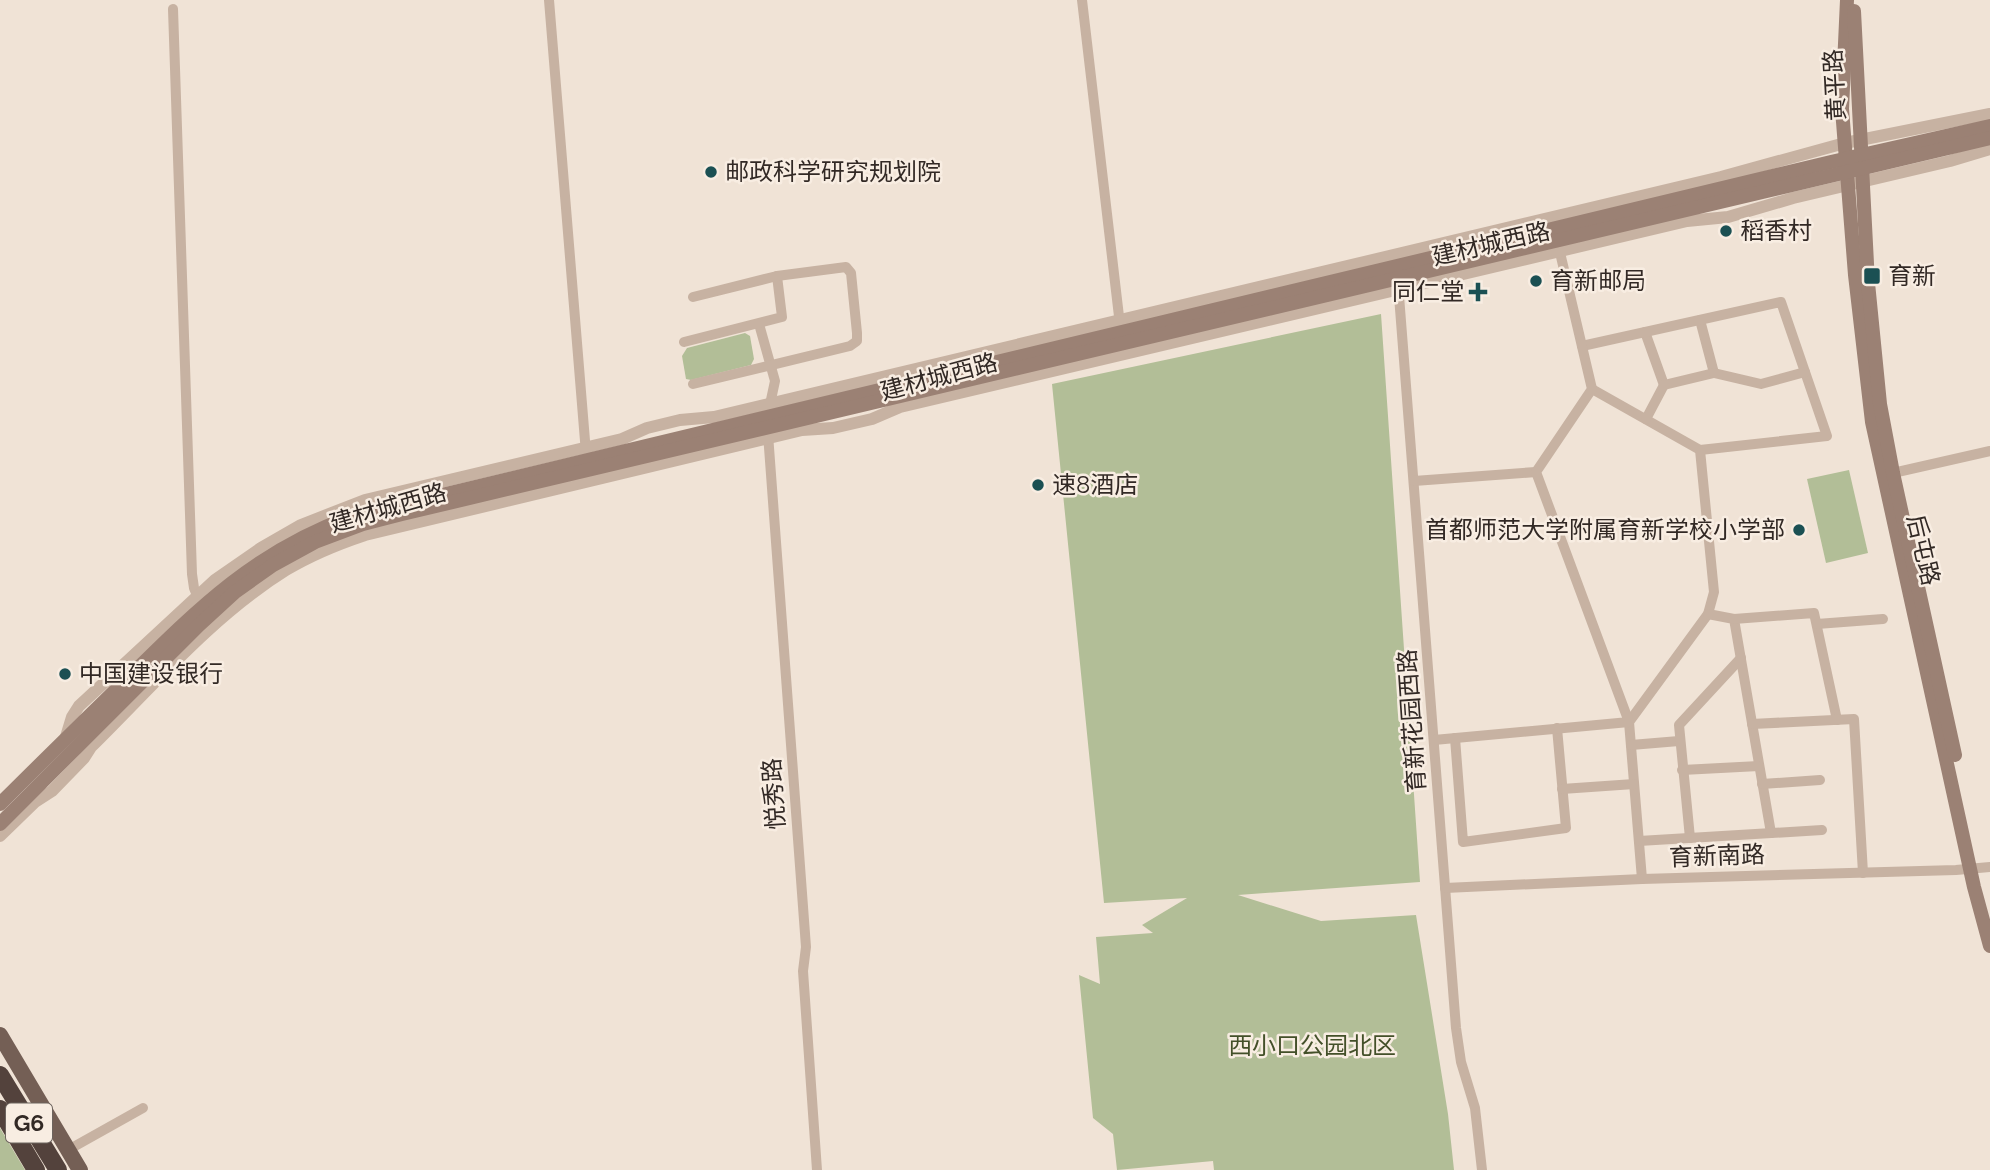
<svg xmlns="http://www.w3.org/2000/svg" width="1990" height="1170" viewBox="0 0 1990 1170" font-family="Raleway,'Noto Sans SC',sans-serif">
<rect width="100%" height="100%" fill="#f0e3d6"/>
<g fill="#b2be97">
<polygon points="1381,314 1420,882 1238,895 1321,921 1416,915 1448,1114 1454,1170 1214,1170 1213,1161 1117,1170 1113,1134 1093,1118 1079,975 1100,984 1096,937 1153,933 1142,925 1187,898 1104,903 1052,384"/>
<polygon points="745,333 750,336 754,359 751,365 691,380 686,379 682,356 687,348"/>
<polygon points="1849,470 1868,553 1826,563 1807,479"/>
<polygon points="0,1128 25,1170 0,1170"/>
</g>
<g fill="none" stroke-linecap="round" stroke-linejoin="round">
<g stroke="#c7b2a2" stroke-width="10">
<polyline points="549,0 586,453"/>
<polyline points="1082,0 1120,325"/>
<polyline points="173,9 192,574 194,588 199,600"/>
<polyline points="1398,283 1456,1028 1461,1062 1475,1108 1482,1170"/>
<polyline points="759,324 775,381 769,409"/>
<polyline points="1645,332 1664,385 1714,373 1700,320"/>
<polyline points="684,342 782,317 777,276"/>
<polyline points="1582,346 1781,302 1827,436 1700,450"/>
<polyline points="1714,373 1761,384 1805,372"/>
<polyline points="693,384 850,346 857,341 857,333 851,273 846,267 777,276 693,297"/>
<polyline points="1592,389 1700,450 1714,592 1708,614 1629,722 1642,879"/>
<polyline points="1646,419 1664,385"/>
<polyline points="768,434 806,947 803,971 817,1170"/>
<polyline points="1893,473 1990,451"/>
<polyline points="1414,481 1536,472"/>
<polyline points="1708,614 1734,619 1771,833"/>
<polyline points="1734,619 1814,613 1837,720"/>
<polyline points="1817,624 1883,619"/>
<polyline points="1752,724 1854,719 1863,873"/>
<polyline points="1455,738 1463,842 1566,828 1557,728"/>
<polyline points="1434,740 1629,722 1536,472 1592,389 1558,244"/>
<polyline points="1631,745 1679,741"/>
<polyline points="1682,770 1759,766"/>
<polyline points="1762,784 1820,780"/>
<polyline points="1562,789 1634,784"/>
<polyline points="1690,838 1679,725 1741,658"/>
<polyline points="1639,841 1822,830"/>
<polyline points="1445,888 1642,879 1956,870 1990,867"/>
<polyline points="68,1150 143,1108"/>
</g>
<g stroke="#c7b2a2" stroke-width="12">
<polyline points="65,740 72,717 79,706 215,580 261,548 301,525 365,500 622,439 647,428 680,420 714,417 1721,177 1845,143 1990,114"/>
<path d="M0 836 35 802 52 791 84 758 91 747C153 686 212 616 286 570 311 555 338 544 365 535L802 430 833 428 872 419 900 407 1687 221 1728 217 1793 198 1950 161 1990 149"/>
</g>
<g stroke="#9b8174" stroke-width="14">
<polyline points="1847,0 1842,109 1855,275 1872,422 1974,887 1990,946"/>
<polyline points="1854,11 1868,283 1880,404 1893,473 1955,755"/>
<path d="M0 804C42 762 84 721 126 680 197 610 254 552 350 517L1831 162 1990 126"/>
<polyline points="0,824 199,625 235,592 273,565 315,542 363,524 402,514 1990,138"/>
</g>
<polyline stroke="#745f55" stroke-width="16" points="0,1035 80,1170"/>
<g stroke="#53423c" stroke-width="18">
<polyline points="0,1075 58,1170"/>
<polyline points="0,1109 36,1170"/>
</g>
</g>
<g fill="#1b5053" stroke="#f8ede2" stroke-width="2.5">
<circle cx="711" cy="172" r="7"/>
<circle cx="1726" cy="231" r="7"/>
<rect x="1863" y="267" width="18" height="18" rx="3.5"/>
<circle cx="1536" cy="281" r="7"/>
<path d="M1474.5 281.5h7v7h7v7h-7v7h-7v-7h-7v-7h7z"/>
<circle cx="1038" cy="485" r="7"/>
<circle cx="1799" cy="530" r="7"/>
<circle cx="65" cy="674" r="7"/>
</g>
<g text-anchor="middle" stroke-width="5" stroke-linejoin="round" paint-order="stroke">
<rect fill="#f8ede2" stroke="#6d645e" stroke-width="2" x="6" y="1103.5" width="46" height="39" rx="5"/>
<g font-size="23" font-weight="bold" fill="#322925">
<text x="29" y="1131">G6</text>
</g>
<g font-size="24" fill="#322925" stroke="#f8ede2">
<text transform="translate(1835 85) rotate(-93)" y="8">黄平路</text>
<text transform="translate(1491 244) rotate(-13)" y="8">建材城西路</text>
<text transform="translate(939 377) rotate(-15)" y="8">建材城西路</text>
<text transform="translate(388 508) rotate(-16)" y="8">建材城西路</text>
<text transform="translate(1923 550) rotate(77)" y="8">后屯路</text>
<text transform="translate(1412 721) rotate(-94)" y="8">育新花园西路</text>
<text transform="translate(774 794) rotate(-94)" y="8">悦秀路</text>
<text transform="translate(1717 856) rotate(-2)" y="8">育新南路</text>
</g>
<g font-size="24" fill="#322925" stroke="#f8ede2" text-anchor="start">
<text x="725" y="180">邮政科学研究规划院</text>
<text x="1740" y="239">稻香村</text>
<text x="1888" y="284">育新</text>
<text x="1550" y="289">育新邮局</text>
<text x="1464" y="300" text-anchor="end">同仁堂</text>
<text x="1052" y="493">速8酒店</text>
<text x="1785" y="538" text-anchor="end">首都师范大学附属育新学校小学部</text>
<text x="79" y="682">中国建设银行</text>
</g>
<g font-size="24" fill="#435029" stroke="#f8ede2">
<text x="1312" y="1054">西小口公园北区</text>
</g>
</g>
</svg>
